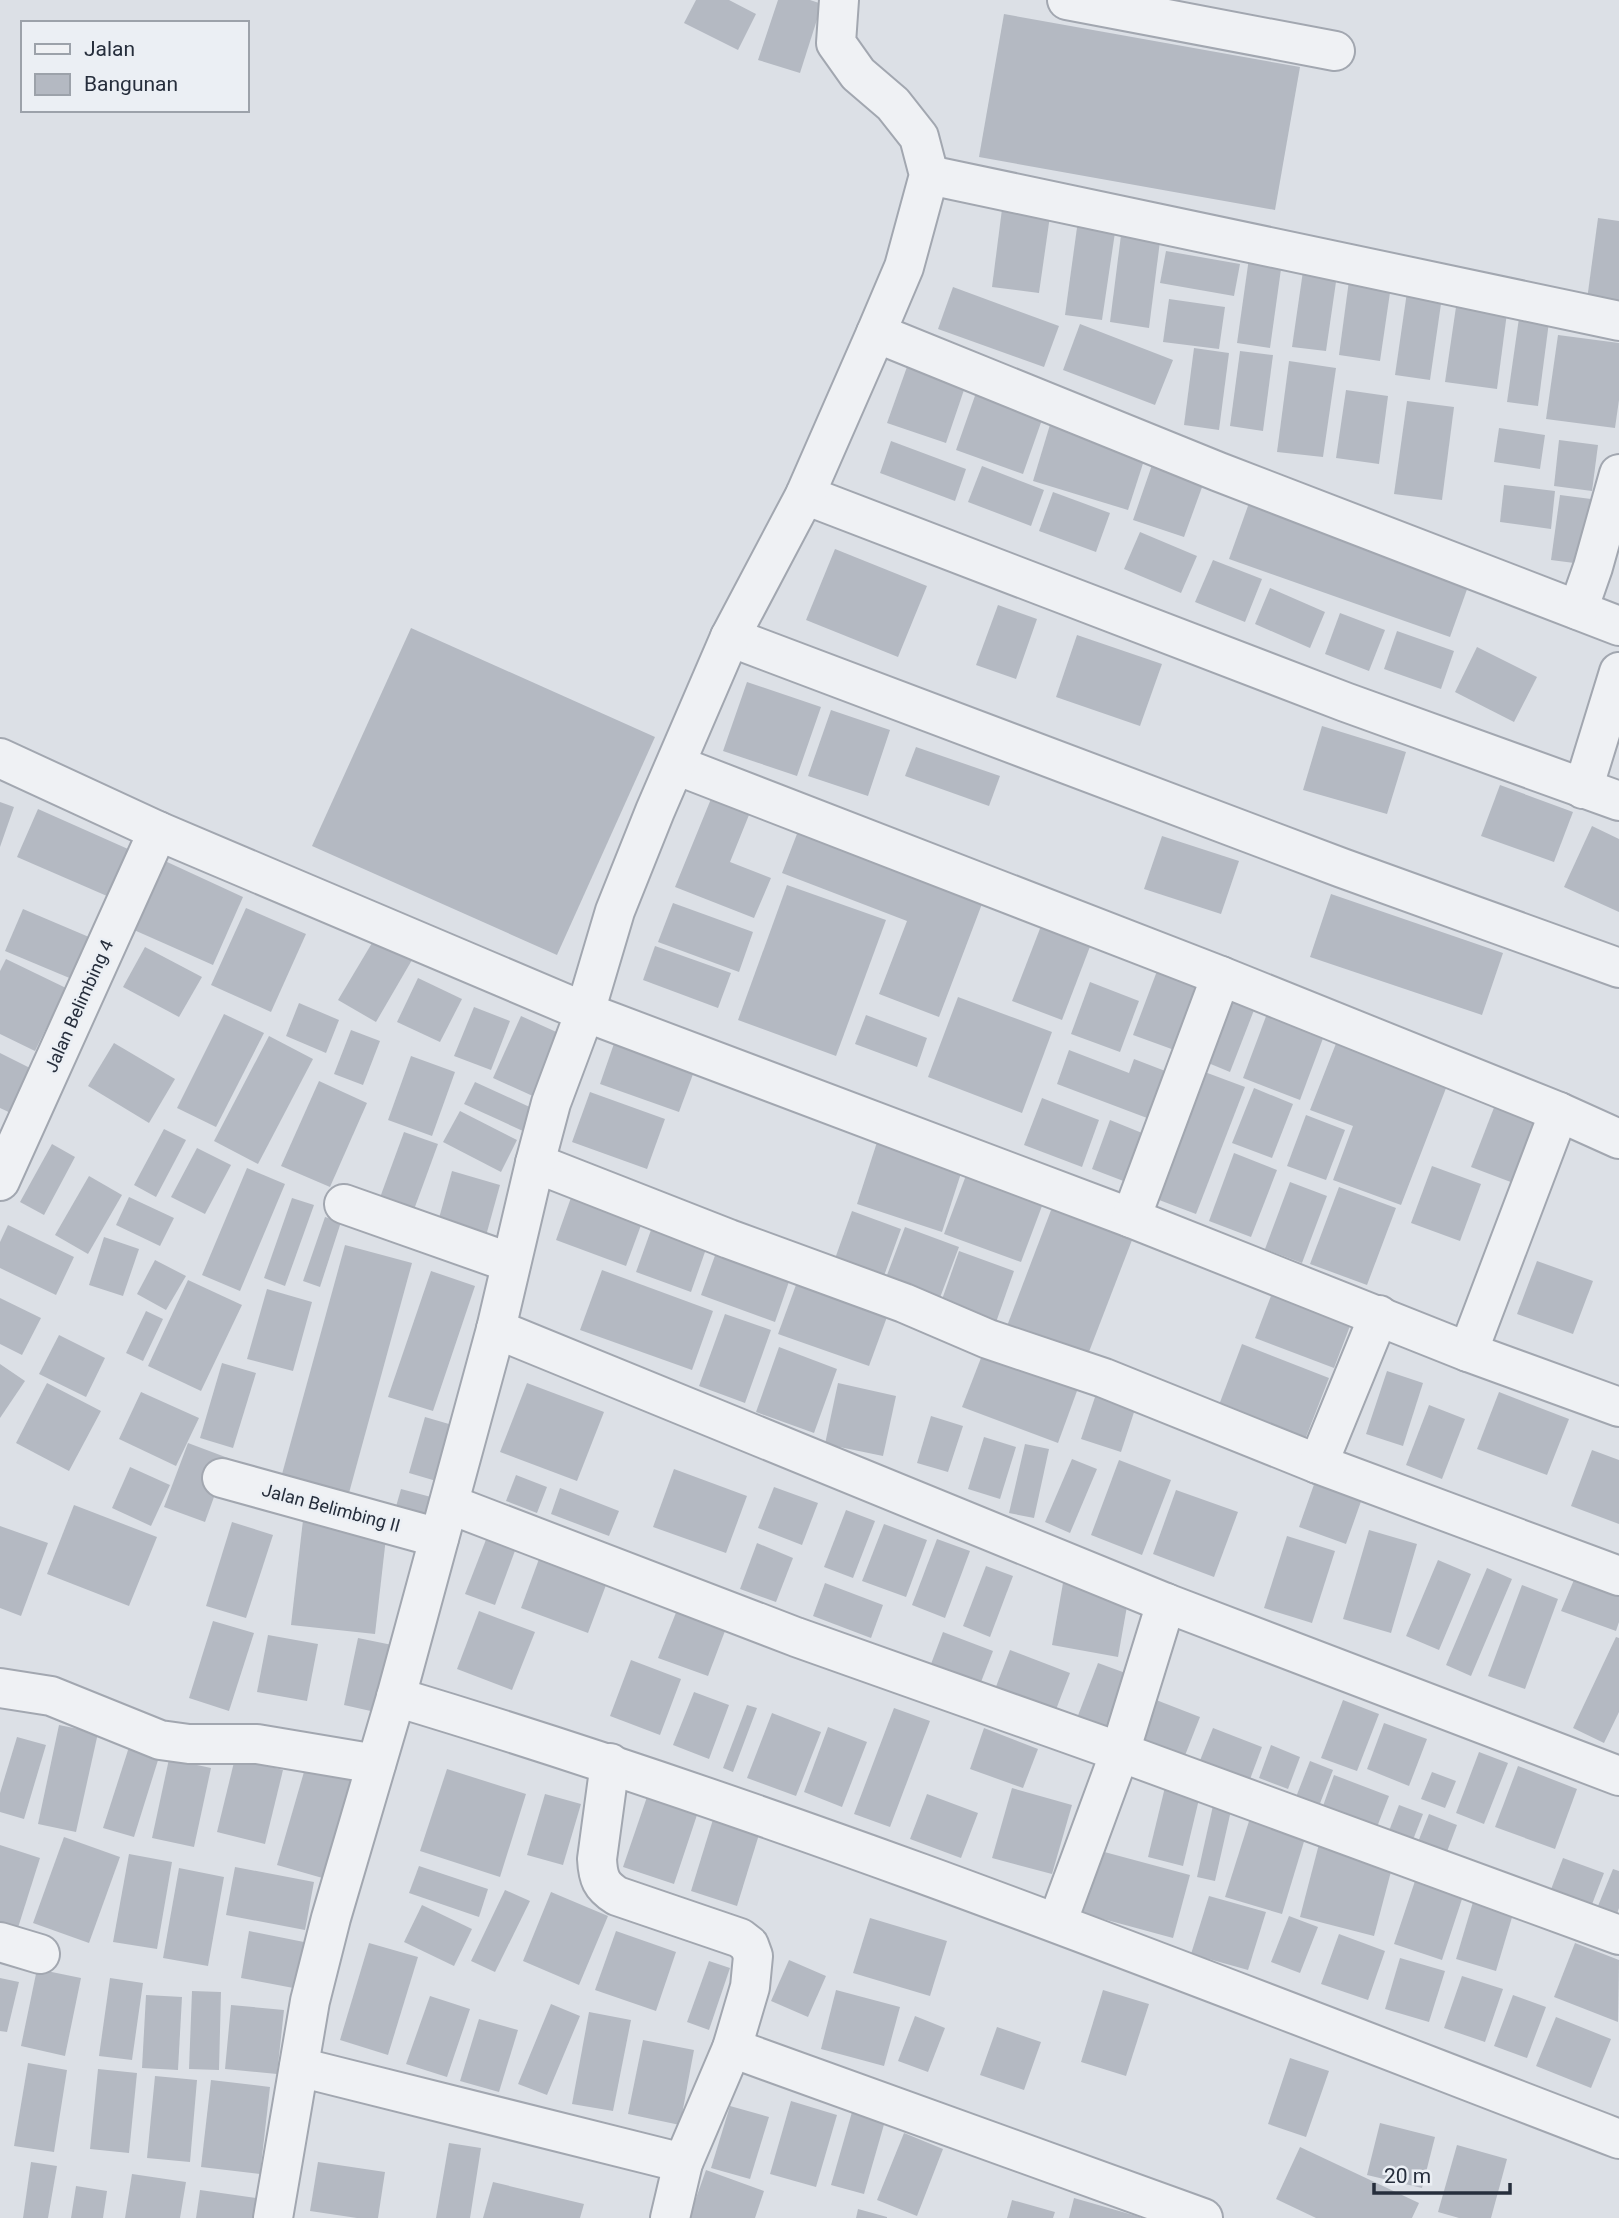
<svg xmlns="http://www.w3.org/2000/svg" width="1619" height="2218" viewBox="0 0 1619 2218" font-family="Roboto,sans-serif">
<rect width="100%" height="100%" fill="#dce0e6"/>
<g fill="#b4b9c2">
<polygon points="696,0 729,0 756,14 738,50 684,23"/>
<polygon points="778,0 810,0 822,4 800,73 758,60"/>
<polygon points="1004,14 1300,67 1275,210 979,157"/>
<polygon points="1002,209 1050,216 1039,293 992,287"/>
<polygon points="1079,213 1117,219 1102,320 1065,315"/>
<polygon points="1598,218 1619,221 1619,312 1586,307"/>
<polygon points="1121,235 1160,241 1149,328 1110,322"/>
<polygon points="1166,251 1240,264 1234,296 1160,283"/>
<polygon points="1249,258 1282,262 1270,348 1237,343"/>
<polygon points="1303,271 1337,275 1326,351 1292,347"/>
<polygon points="1350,273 1392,279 1380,361 1339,355"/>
<polygon points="953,287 1059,326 1044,367 938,329"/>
<polygon points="1407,292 1442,297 1430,380 1395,375"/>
<polygon points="1169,299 1225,307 1219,349 1163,342"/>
<polygon points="1456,307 1507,313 1497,389 1445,382"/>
<polygon points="1519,318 1549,322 1538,406 1507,402"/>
<polygon points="1080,324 1173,360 1155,405 1063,370"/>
<polygon points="1558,335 1619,343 1619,400 1615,428 1546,419"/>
<polygon points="1194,348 1229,353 1219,430 1184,425"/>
<polygon points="1240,351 1273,355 1263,431 1230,426"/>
<polygon points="1289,361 1336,368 1323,457 1277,452"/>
<polygon points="908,364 966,384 946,443 887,423"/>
<polygon points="977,390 1044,414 1023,474 956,450"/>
<polygon points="1346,390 1388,396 1379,464 1336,458"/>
<polygon points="1407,401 1454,407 1442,500 1394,494"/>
<polygon points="1052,418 1148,448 1128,510 1033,481"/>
<polygon points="1499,428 1545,435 1540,469 1494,462"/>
<polygon points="1559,440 1598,445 1592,491 1554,486"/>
<polygon points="891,441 966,469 955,501 880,473"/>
<polygon points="1153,462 1205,479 1184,537 1133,520"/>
<polygon points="982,466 1044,490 1031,526 968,502"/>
<polygon points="1504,485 1555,491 1551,529 1500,522"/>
<polygon points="1053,492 1110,513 1096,552 1039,531"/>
<polygon points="1560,495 1591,499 1582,564 1551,560"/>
<polygon points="1249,503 1470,581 1450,637 1229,559"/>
<polygon points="1140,532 1197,556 1181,593 1124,569"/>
<polygon points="835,549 927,586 898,657 806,620"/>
<polygon points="1213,560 1262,579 1245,622 1195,602"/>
<polygon points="1270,588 1325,612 1310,648 1255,624"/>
<polygon points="998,605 1037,619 1016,679 976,665"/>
<polygon points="1340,613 1385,630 1369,671 1325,654"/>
<polygon points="411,628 655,737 557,955 312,846"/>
<polygon points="1397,631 1454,651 1441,689 1384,669"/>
<polygon points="1077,635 1162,664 1140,726 1056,697"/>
<polygon points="1477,647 1537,677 1514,722 1455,692"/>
<polygon points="747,682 821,707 797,776 723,751"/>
<polygon points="831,710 890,730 868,796 808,776"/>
<polygon points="1322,726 1406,752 1387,814 1303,790"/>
<polygon points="916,747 1000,776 989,806 905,776"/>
<polygon points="1500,785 1573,812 1554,862 1481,836"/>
<polygon points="713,794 751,810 730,862 771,878 754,918 675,887"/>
<polygon points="0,802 14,807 0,847"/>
<polygon points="38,809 128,849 107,896 17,857"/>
<polygon points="800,826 985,896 939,1017 879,994 907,921 782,873"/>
<polygon points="1592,826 1619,839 1619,912 1564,887"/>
<polygon points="1162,836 1239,861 1221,914 1144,889"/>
<polygon points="165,861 243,897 213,965 134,930"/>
<polygon points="787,885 886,920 836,1056 738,1020"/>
<polygon points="1331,894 1503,953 1482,1015 1310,957"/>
<polygon points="673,903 753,932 739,972 658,942"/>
<polygon points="246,908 306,934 271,1012 211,985"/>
<polygon points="23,909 96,940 79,982 5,951"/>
<polygon points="1041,926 1091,944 1062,1020 1012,1001"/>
<polygon points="375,938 412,960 376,1022 338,1000"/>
<polygon points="655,946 731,973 718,1008 643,980"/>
<polygon points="145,947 202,977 179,1017 123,987"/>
<polygon points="6,959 66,988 35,1051 0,1034 0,971"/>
<polygon points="1160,963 1204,980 1177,1051 1133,1035"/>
<polygon points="418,978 462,999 440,1042 397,1022"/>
<polygon points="1090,982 1139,1001 1120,1052 1071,1034"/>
<polygon points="1226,993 1256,1005 1230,1072 1201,1060"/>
<polygon points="958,997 1052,1032 1022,1113 928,1077"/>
<polygon points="299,1003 339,1020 326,1053 286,1036"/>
<polygon points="474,1007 510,1021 491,1070 454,1056"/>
<polygon points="1268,1011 1325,1033 1300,1100 1243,1078"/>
<polygon points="224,1014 264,1033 216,1127 177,1108"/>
<polygon points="866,1015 927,1038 917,1067 855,1044"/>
<polygon points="521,1016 563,1035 535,1097 493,1078"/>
<polygon points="619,1029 699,1058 679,1112 600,1084"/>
<polygon points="351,1030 380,1041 363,1085 334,1074"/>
<polygon points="269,1036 313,1059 258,1164 214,1141"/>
<polygon points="1337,1041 1448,1083 1401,1205 1333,1180 1353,1126 1310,1110"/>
<polygon points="114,1043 175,1079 149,1123 88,1086"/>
<polygon points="1069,1050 1129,1073 1134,1059 1173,1074 1155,1121 1057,1084"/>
<polygon points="0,1053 38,1072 15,1115 0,1108"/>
<polygon points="411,1056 455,1072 432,1136 388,1120"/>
<polygon points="1194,1068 1245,1087 1196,1214 1146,1195"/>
<polygon points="319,1081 367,1103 330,1187 281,1166"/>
<polygon points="475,1082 534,1109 523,1131 464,1104"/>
<polygon points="1254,1088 1293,1104 1272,1158 1232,1143"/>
<polygon points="590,1092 665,1119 647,1169 572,1142"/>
<polygon points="1042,1098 1099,1120 1082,1167 1024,1145"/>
<polygon points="1495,1105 1539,1123 1516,1184 1471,1167"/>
<polygon points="460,1111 517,1140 501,1172 443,1142"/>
<polygon points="1306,1115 1345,1130 1326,1180 1287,1166"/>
<polygon points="1110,1120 1152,1137 1134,1185 1092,1169"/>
<polygon points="164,1129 186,1140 156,1197 134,1185"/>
<polygon points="404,1132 438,1144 412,1215 378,1203"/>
<polygon points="879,1136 964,1164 942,1232 857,1204"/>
<polygon points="52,1144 75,1157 44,1215 20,1202"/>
<polygon points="197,1148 231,1165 205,1214 171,1197"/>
<polygon points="1234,1153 1277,1170 1251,1237 1209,1221"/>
<polygon points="1432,1166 1481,1184 1460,1241 1411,1223"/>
<polygon points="247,1168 285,1184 240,1291 202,1275"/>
<polygon points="968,1170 1045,1198 1021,1262 944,1234"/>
<polygon points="452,1171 500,1185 484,1243 436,1229"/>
<polygon points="89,1176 122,1195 88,1254 55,1235"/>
<polygon points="1290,1182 1327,1196 1302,1263 1265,1249"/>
<polygon points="1339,1187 1396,1208 1367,1285 1310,1264"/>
<polygon points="573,1192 644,1217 626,1266 556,1240"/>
<polygon points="129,1197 174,1218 160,1246 116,1225"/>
<polygon points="292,1198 314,1205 285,1286 264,1278"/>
<polygon points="1053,1205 1134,1235 1087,1357 1007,1326"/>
<polygon points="852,1211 901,1229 881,1284 832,1267"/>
<polygon points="325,1217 341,1222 320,1287 303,1281"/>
<polygon points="8,1225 74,1257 56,1295 0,1268 0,1242"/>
<polygon points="905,1227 959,1247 938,1303 884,1283"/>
<polygon points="651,1230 706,1249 691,1292 636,1272"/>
<polygon points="104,1237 139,1249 123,1296 89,1285"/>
<polygon points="345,1245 412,1263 346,1504 279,1485"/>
<polygon points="718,1247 792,1273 775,1322 701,1295"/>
<polygon points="959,1251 1014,1271 994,1328 939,1308"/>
<polygon points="155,1260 186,1276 166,1310 137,1294"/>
<polygon points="1537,1261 1593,1281 1573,1334 1517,1314"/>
<polygon points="602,1270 713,1311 692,1370 580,1330"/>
<polygon points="431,1271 475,1286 433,1411 388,1397"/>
<polygon points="800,1274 891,1306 869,1366 778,1334"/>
<polygon points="188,1280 242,1305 201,1391 148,1366"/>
<polygon points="1274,1288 1353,1318 1334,1368 1255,1338"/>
<polygon points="267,1289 312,1302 293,1371 247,1359"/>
<polygon points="0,1298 41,1318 22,1355 0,1344"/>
<polygon points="146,1311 163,1319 143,1361 126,1353"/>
<polygon points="725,1314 771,1330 745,1403 699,1386"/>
<polygon points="59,1335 105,1358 86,1397 39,1374"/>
<polygon points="1242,1344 1329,1378 1306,1437 1219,1405"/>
<polygon points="986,1345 1081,1380 1058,1443 962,1407"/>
<polygon points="779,1347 837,1369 814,1433 756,1412"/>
<polygon points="222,1363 256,1373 233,1448 200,1438"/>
<polygon points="0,1364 25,1381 0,1418"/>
<polygon points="1387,1371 1423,1383 1403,1446 1366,1434"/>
<polygon points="47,1383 101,1411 69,1471 16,1443"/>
<polygon points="527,1383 604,1412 577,1481 500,1452"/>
<polygon points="838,1383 896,1396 883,1456 825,1444"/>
<polygon points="1098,1388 1138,1400 1121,1452 1081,1439"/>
<polygon points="141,1392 199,1418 176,1466 119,1439"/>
<polygon points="1499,1392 1569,1419 1547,1475 1477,1449"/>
<polygon points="1429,1405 1465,1419 1442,1479 1406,1465"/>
<polygon points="931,1416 963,1426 948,1472 917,1463"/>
<polygon points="425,1417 466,1429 450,1485 409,1473"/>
<polygon points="984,1437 1016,1447 1000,1499 968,1489"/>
<polygon points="188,1443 228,1458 205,1522 164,1507"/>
<polygon points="1025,1444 1049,1449 1034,1518 1009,1513"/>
<polygon points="1592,1450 1619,1460 1619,1524 1571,1506"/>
<polygon points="1072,1459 1097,1469 1070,1533 1045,1522"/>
<polygon points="1119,1460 1171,1480 1142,1555 1091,1535"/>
<polygon points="130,1467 170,1485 151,1526 112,1508"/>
<polygon points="674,1469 747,1496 726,1553 653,1527"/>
<polygon points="1318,1473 1365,1490 1346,1544 1299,1527"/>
<polygon points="516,1475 547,1487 537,1513 506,1501"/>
<polygon points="774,1487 818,1503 802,1545 758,1528"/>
<polygon points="560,1488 619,1511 609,1536 551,1514"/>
<polygon points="401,1489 446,1501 439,1529 393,1517"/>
<polygon points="1176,1490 1238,1512 1214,1577 1153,1554"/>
<polygon points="74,1505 157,1537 129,1606 47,1574"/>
<polygon points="846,1510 875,1521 853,1578 824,1567"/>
<polygon points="303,1520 387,1529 375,1634 291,1625"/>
<polygon points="232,1522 273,1535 246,1618 206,1606"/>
<polygon points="884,1524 927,1540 906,1597 862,1581"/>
<polygon points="0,1526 48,1543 21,1616 0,1608"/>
<polygon points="1369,1530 1417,1544 1391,1633 1343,1619"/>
<polygon points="1287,1536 1335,1551 1312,1623 1264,1608"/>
<polygon points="487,1537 516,1548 495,1605 465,1594"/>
<polygon points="937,1539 970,1551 945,1618 912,1605"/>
<polygon points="757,1543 793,1558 776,1602 740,1589"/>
<polygon points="539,1559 606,1585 588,1633 521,1608"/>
<polygon points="1438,1560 1471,1574 1439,1650 1406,1636"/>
<polygon points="986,1566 1013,1576 990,1637 963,1626"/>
<polygon points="1487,1568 1512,1579 1471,1676 1446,1665"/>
<polygon points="1576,1575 1619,1592 1619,1622 1616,1631 1561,1611"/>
<polygon points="825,1583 883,1605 871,1638 813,1616"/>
<polygon points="1063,1583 1129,1595 1118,1657 1052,1645"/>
<polygon points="1522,1585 1558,1599 1525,1689 1488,1676"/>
<polygon points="679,1605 728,1623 708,1676 658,1658"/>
<polygon points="479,1611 535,1632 512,1690 457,1669"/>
<polygon points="213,1621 254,1633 229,1711 189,1698"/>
<polygon points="943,1632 993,1651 981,1682 931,1664"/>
<polygon points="268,1635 318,1644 307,1701 257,1692"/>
<polygon points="1616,1637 1619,1638 1619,1712 1604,1743 1573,1728"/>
<polygon points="358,1638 397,1646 384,1714 344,1705"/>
<polygon points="1010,1650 1070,1673 1052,1720 992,1697"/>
<polygon points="631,1660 681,1679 660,1735 610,1716"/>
<polygon points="1098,1663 1131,1675 1107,1739 1074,1726"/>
<polygon points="694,1692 729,1705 709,1759 673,1745"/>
<polygon points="1151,1698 1200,1717 1184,1758 1135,1739"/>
<polygon points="1343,1700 1379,1714 1357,1771 1321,1758"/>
<polygon points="747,1705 757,1708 733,1772 723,1768"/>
<polygon points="894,1708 930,1721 890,1827 854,1814"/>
<polygon points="772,1713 821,1732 796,1796 747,1778"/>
<polygon points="1384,1723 1427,1739 1409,1786 1367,1769"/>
<polygon points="59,1725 98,1733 76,1832 38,1824"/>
<polygon points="828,1727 867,1742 842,1807 804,1792"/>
<polygon points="984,1728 1038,1749 1023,1788 970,1769"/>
<polygon points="1213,1728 1262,1747 1249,1782 1199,1763"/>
<polygon points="17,1737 46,1745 24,1819 0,1812 0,1793"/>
<polygon points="1271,1745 1300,1757 1288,1789 1259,1778"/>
<polygon points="129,1747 159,1757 134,1837 103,1828"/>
<polygon points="1479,1752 1508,1763 1484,1824 1456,1813"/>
<polygon points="235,1758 283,1770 265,1844 217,1832"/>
<polygon points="308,1758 364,1774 333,1881 277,1865"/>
<polygon points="169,1759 211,1768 194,1847 152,1838"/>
<polygon points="1310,1761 1333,1770 1319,1806 1296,1797"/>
<polygon points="1518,1766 1577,1789 1555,1849 1495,1827"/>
<polygon points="447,1769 526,1794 500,1877 420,1851"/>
<polygon points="1432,1772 1456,1781 1445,1808 1421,1799"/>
<polygon points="1334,1775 1389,1796 1377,1827 1323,1806"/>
<polygon points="1166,1783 1201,1791 1183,1866 1148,1857"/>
<polygon points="1012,1788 1072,1805 1052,1874 992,1858"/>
<polygon points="649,1791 699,1809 674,1884 623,1867"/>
<polygon points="545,1794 581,1804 563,1865 527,1855"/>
<polygon points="927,1794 978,1813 961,1858 910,1839"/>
<polygon points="1214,1801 1232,1806 1215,1881 1197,1877"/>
<polygon points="1399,1805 1423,1814 1411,1845 1387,1836"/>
<polygon points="715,1813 761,1828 737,1906 691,1891"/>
<polygon points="1429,1814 1457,1825 1445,1857 1416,1847"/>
<polygon points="1250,1818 1306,1835 1282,1914 1225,1897"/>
<polygon points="64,1837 120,1857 89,1943 33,1923"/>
<polygon points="1319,1844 1393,1864 1374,1936 1300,1917"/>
<polygon points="0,1845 40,1858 16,1934 0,1929"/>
<polygon points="1097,1850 1190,1875 1173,1938 1081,1913"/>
<polygon points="129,1854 172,1862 157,1949 113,1942"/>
<polygon points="1563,1858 1604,1873 1591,1907 1550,1892"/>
<polygon points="419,1866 488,1889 479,1917 409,1893"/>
<polygon points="235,1867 314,1882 305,1930 226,1915"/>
<polygon points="179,1868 224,1877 208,1966 163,1958"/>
<polygon points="1613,1869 1619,1871 1619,1908 1617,1914 1598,1906"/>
<polygon points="1415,1881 1463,1896 1442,1960 1394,1944"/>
<polygon points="505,1890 530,1901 495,1972 471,1961"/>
<polygon points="551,1892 608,1916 579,1985 523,1961"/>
<polygon points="1209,1896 1266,1912 1248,1970 1191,1954"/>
<polygon points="1473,1902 1513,1914 1496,1971 1456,1959"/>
<polygon points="422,1905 472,1929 454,1966 404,1942"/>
<polygon points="1289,1916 1318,1927 1300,1973 1271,1962"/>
<polygon points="870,1918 947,1941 930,1996 853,1973"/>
<polygon points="249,1931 314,1944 304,1990 241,1978"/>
<polygon points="616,1931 676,1952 656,2011 595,1990"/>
<polygon points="1339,1934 1385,1951 1368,2000 1321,1984"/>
<polygon points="369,1943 418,1957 388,2055 340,2040"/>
<polygon points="1575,1943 1619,1960 1618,2022 1554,1997"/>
<polygon points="1400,1958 1445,1971 1429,2022 1385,2009"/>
<polygon points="789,1960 826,1976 808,2017 771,2001"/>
<polygon points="709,1961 730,1968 709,2030 687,2022"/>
<polygon points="37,1969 81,1978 65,2056 21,2046"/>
<polygon points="1462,1976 1503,1989 1485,2042 1444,2028"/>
<polygon points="0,1978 19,1982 7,2032 0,2031"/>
<polygon points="110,1978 143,1983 132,2060 99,2056"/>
<polygon points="836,1990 900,2007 884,2066 821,2049"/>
<polygon points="1103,1990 1149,2004 1126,2076 1081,2062"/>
<polygon points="192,1991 221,1992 219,2070 189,2069"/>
<polygon points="146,1995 182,1997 178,2070 142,2068"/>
<polygon points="1513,1995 1546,2007 1527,2058 1494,2046"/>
<polygon points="430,1996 470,2009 447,2077 406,2064"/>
<polygon points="551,2004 580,2016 547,2095 518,2084"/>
<polygon points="231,2005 284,2010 277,2074 225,2069"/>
<polygon points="589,2012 631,2020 613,2111 572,2104"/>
<polygon points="915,2016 945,2028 928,2072 898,2061"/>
<polygon points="1556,2017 1611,2039 1591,2088 1536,2066"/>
<polygon points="479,2019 518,2030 499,2092 460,2081"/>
<polygon points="997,2027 1041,2042 1024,2090 980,2075"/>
<polygon points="643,2040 694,2050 680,2125 628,2114"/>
<polygon points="1290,2058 1329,2071 1306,2137 1268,2124"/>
<polygon points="28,2063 67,2070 54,2152 14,2146"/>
<polygon points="98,2069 137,2073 129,2153 90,2149"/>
<polygon points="155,2076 197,2080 190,2162 147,2158"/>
<polygon points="211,2080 270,2087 260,2174 201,2167"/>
<polygon points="791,2101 837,2115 816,2187 770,2174"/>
<polygon points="730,2106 769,2117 750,2179 711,2168"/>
<polygon points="852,2112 885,2121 864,2194 831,2185"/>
<polygon points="1380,2123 1435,2137 1422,2188 1367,2175"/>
<polygon points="904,2133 943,2149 917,2216 877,2200"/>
<polygon points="449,2143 481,2148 470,2218 436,2218"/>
<polygon points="1457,2145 1507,2159 1491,2218 1459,2218 1438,2212"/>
<polygon points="1300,2147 1419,2203 1412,2218 1316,2218 1276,2199"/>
<polygon points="31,2162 57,2166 48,2218 23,2218"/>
<polygon points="318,2162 385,2172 378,2218 357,2218 310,2211"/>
<polygon points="706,2170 764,2191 755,2218 689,2218"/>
<polygon points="132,2174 186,2182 180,2218 125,2218"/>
<polygon points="493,2182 584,2204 580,2218 483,2218"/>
<polygon points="76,2186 107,2191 103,2218 71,2218"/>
<polygon points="200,2190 256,2198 253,2218 196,2218"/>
<polygon points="1074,2198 1140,2217 1140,2218 1069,2218"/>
<polygon points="1012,2200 1055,2212 1053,2218 1007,2218"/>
<polygon points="858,2209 887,2217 887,2218 856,2218"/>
</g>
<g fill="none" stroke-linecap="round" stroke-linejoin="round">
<g stroke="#a2a7b0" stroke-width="42">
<g id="minor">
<polyline points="1067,0 1335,51"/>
<polyline points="929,175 1619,321"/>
<polyline points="876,333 1219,472 1619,626"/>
<polyline points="805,495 1345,702 1619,801"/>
<polyline points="1578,610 1593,567 1619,474"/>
<polyline points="730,637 1342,868 1619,968"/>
<polyline points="0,758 158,831 585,1012 1131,1218 1468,1352 1619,1407"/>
<polyline points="676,765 1221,976 1559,1112 1619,1139"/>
<polyline points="1583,789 1619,672"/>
<polyline points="535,1163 729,1239 904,1303 988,1339 1104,1378 1318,1464 1619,1576"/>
<polyline points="0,1181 158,831"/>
<polyline points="344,1204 511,1263"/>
<polyline points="1131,1218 1221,976"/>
<polyline points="496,1329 1166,1603 1619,1776"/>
<polyline points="1468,1352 1559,1112"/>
<polyline points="1318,1464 1379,1315"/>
<polyline points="222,1478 439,1538"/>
<polyline points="449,1504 796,1637 1120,1752 1619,1935"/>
<polyline points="0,1688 51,1696 160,1740 189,1744 257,1744 376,1764"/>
<path d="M396 1697C812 1822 1215 1984 1619 2139"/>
<path d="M610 1763 597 1859C598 1878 601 1886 617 1896L740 1938 749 1945 753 1956 750 1987 732 2048 683 2163 670 2218"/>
<polyline points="1057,1923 1120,1752 1166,1603"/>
<polyline points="0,1942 40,1954"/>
<polyline points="732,2048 1203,2218"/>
<polyline points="299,2067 683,2163"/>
<polyline points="273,2218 310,2001 331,1918 396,1697 496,1329 535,1163 551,1103 585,1012 615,911 655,811 730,637 805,495 876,333 904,267 929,175 919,137 893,104 858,74 836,43 839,0"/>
</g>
</g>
<use href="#minor" stroke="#eff1f4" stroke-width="38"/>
</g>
<g text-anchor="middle" stroke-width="5" stroke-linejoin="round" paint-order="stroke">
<g font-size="18" fill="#262e3c" stroke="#ebeff4">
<text transform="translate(79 1006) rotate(-66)" y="6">Jalan Belimbing 4</text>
<text transform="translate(331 1508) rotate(15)" y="6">Jalan Belimbing II</text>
</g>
</g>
<rect x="21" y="21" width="228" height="91" fill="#ebeff4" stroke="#9ca2aa" stroke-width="2"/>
<rect x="35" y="44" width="35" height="10" fill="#eff1f4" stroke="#9ca2aa" stroke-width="2"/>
<text x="84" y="56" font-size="21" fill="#262e3c">Jalan</text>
<rect x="35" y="74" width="35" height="21" fill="#b4b9c2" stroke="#9ca2aa" stroke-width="2"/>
<text x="84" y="91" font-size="21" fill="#262e3c">Bangunan</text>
<path d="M1374 2183v10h136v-10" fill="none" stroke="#262e3c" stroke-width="3.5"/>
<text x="1384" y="2183" font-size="21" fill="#262e3c" stroke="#ebeff4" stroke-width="5" paint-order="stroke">20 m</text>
</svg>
